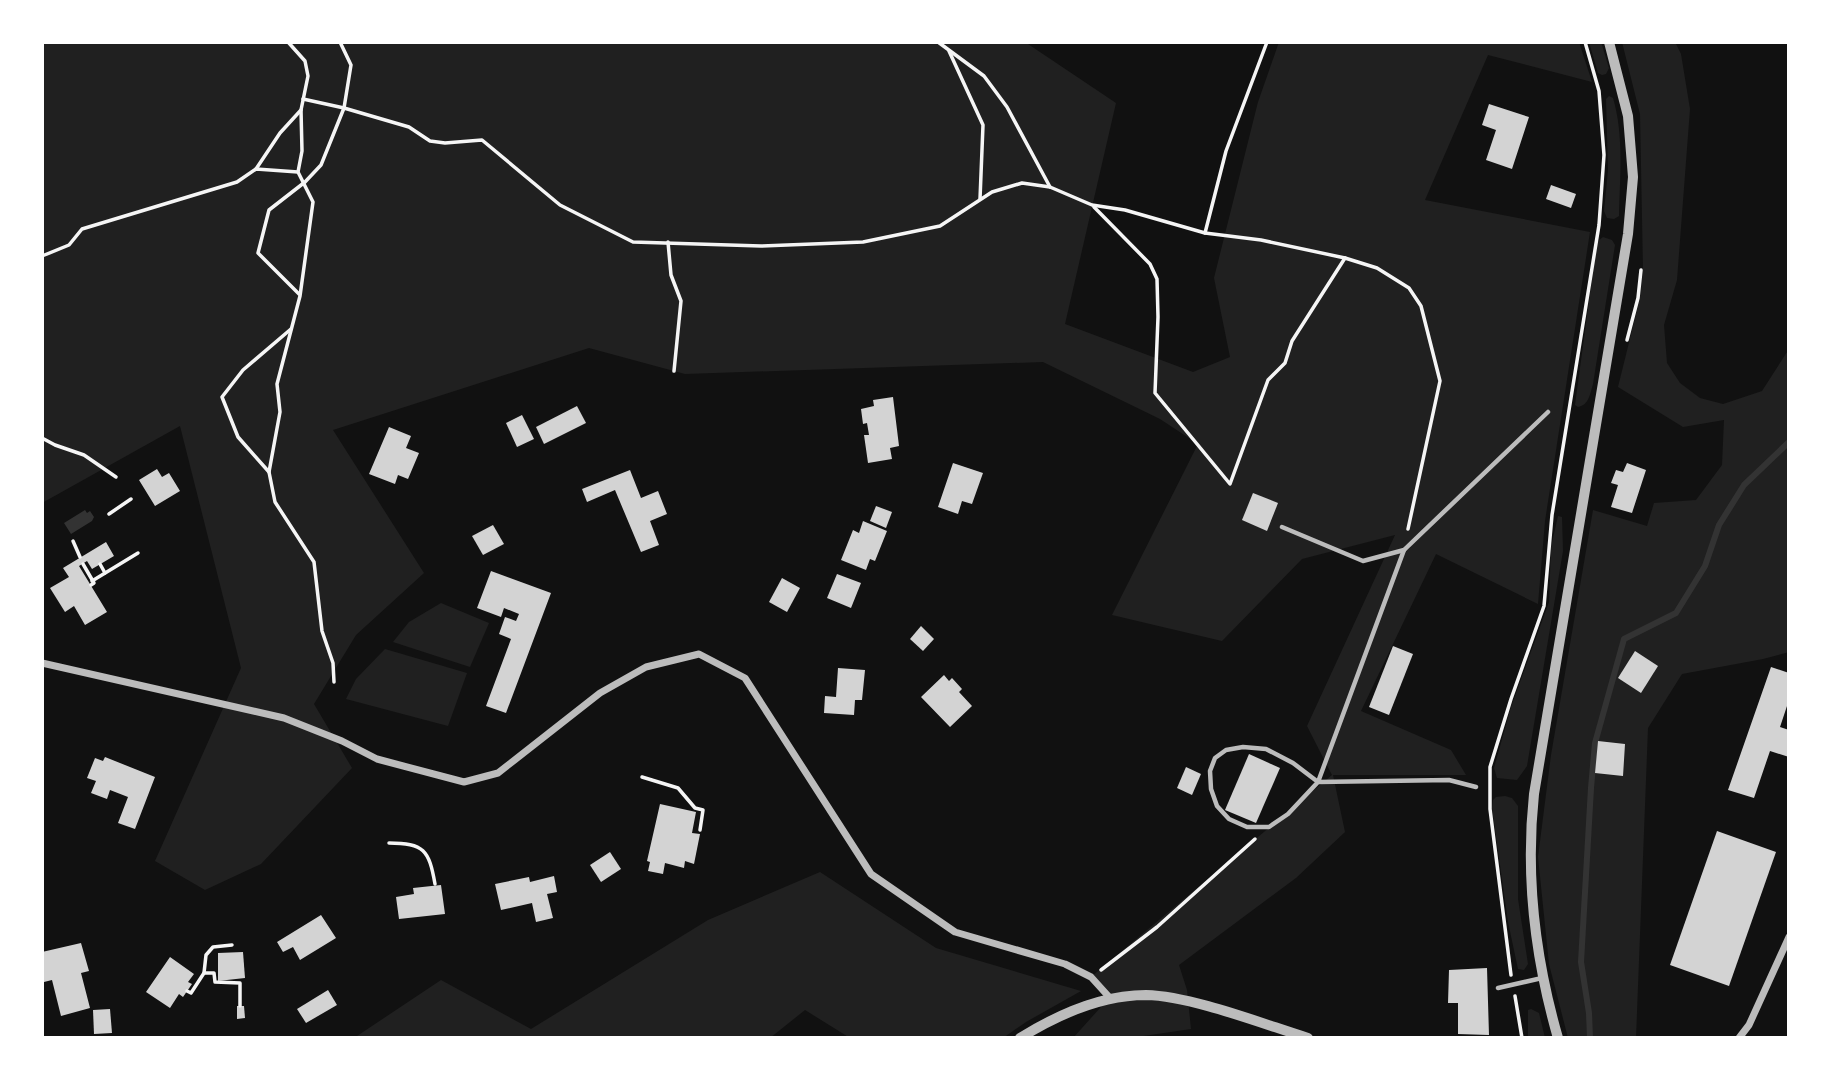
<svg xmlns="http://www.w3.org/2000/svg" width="1831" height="1080" viewBox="0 0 1831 1080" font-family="Signika,sans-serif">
<rect width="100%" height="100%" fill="#111"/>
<g fill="#202020">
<polygon points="42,42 1025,42 1116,103 1065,324 1193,372 1230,357 1214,278 1258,102 1279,42 1579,42 1592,82 1488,55 1425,200 1590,232 1545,521 1538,604 1436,554 1361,711 1451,750 1466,775 1333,775 1345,832 1296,878 1179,965 1187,990 1191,1029 1130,1038 1073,1038 1109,998 1091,977 1332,775 1307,726 1395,535 1302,559 1222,641 1112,615 1198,444 1160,419 1043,362 685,374 589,348 333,430 424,573 356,635 314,704 352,768 261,864 205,890 155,861 241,668 180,426 42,503"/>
<polygon points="1589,42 1601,42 1609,68 1606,74 1602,75 1598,73"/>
<polygon points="1622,42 1675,42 1681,54 1690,109 1677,280 1664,325 1667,363 1680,383 1700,398 1723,404 1762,391 1789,349 1789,652 1763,659 1682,674 1648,728 1636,1038 1568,1038 1549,964 1538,857 1551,755 1593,510 1647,526 1654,503 1696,500 1722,465 1724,420 1683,427 1618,387 1640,298 1643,269 1640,114"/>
<path d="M1609 96 1613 98C1624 135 1620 178 1619 216L1614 219 1607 218 1604 211 1608 170 1606 99Z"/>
<path d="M1603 237 1612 240 1615 245 1593 384C1590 394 1589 405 1578 407L1575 405 1597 242Z"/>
<polygon points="1558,516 1562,517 1563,551 1527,766 1517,780 1497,778 1494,768 1511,707 1549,602 1551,547"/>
<polygon points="441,603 489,623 470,667 393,642 409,622"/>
<polygon points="385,649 467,673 448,726 346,699 356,679"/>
<polygon points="1505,796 1512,798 1518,806 1518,899 1528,964 1524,970 1518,969 1508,922 1492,808 1493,800 1496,797"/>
<polygon points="820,872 936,948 1081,991 1026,1022 1003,1038 850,1038 805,1010 770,1038 354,1038 441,980 531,1029 708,920"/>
<polygon points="1531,1009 1539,1013 1545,1038 1528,1038 1528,1010"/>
</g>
<polygon fill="#333" points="85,510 87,513 90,511 94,517 92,521 71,534 64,523"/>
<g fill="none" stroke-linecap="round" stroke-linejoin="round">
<polyline stroke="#333" stroke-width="6" points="1590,1038 1589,1013 1581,962 1591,788 1595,743 1624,639 1676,613 1705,566 1719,525 1744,485 1789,442"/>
</g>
<g fill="#d3d3d3">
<polygon points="1489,104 1529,117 1512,169 1486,160 1496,130 1482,125"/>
<polygon points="1551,185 1576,194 1571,208 1546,199"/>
<polygon points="893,397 899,446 890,448 892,459 868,463 864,435 869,435 867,423 863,424 861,409 874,406 873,400"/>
<polygon points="577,406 586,423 544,444 536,427"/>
<polygon points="522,415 534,439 517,447 506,423"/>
<polygon points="389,427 411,436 406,448 419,453 408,479 398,475 395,484 369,474"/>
<polygon points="953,463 983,473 972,504 962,501 958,514 938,507"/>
<polygon points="1627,463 1646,470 1632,513 1611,507 1618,485 1611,483 1616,470 1623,472"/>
<polygon points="157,469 162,477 169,473 180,491 155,506 139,480"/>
<polygon points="630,470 641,498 658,491 667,514 650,521 659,545 641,552 615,490 587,502 582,489"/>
<polygon points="1253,493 1278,503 1267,531 1242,520"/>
<polygon points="876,506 892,512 886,528 870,521"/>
<polygon points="863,521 887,531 875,561 870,559 866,570 841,560 853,530 859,533"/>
<polygon points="493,525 504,544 483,555 472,536"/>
<polygon points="106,542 114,556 92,569 87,561 79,566 107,612 85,625 74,606 65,612 50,588 69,577 63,568"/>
<polygon points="491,571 551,593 506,713 486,706 511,639 499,634 505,617 516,621 519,614 504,608 501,617 477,608"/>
<polygon points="837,574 861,583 851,608 827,598"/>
<polygon points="782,578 800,588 787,612 769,602"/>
<polygon points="921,626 934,639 923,651 910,639"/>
<polygon points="1393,646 1413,654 1389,715 1369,707"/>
<polygon points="1635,651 1658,666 1641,693 1618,678"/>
<polygon points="1771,667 1789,673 1789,700 1780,727 1789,730 1789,757 1770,751 1754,798 1728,790"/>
<polygon points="838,668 865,670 862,700 855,700 854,715 824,713 825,696 836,697"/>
<polygon points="944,675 949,681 952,678 962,689 959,692 972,706 950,727 921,697"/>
<polygon points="1598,741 1625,744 1623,776 1595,773"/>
<polygon points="1249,754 1280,768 1256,823 1225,810"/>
<polygon points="105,757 155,777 135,829 118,823 128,797 110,790 107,799 91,793 96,781 87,778 95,758 103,761"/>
<polygon points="1186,767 1201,774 1192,795 1177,788"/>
<polygon points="660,804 696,812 692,833 700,834 694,864 685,861 684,868 665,863 663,874 648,871 650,862 647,861"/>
<polygon points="1717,831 1776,852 1729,986 1670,965"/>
<polygon points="610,852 621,869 601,882 590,865"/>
<polygon points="554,876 557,892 547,894 553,918 536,922 532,903 501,910 495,884 529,877 530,882"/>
<polygon points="441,885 445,914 399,919 396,897 414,894 413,888"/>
<polygon points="321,915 336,938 300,960 293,947 283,952 277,942"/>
<polygon points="81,943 89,971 81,973 90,1008 61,1016 52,980 44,982 42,952"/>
<polygon points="243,952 245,978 218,981 218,953"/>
<polygon points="170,957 194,974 188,982 192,984 183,997 179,994 170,1008 146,992"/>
<polygon points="1487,968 1489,1035 1458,1034 1458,1003 1448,1003 1449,970"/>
<polygon points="328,990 337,1005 306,1023 297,1009"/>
<polygon points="237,1006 244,1006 245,1018 237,1019"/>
<polygon points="110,1009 112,1033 94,1034 93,1010"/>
</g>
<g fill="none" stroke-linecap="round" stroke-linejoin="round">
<g stroke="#f5f5f5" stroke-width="3.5">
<polyline points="288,42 305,61 308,76 301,110 302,151 298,172 313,202 300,296 277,384 280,412 269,472 275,502 314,562 322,631 333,663 334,682"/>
<polyline points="938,42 984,76 1007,107 1050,187"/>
<polyline points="949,51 983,125 980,199"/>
<polyline points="303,99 344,108 409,127 430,141 445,143 482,140 560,205 633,242 761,246 863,242 940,226 992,192 1022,183 1050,187 1092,205 1125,210 1205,233 1261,240 1345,258"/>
<polyline points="256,169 280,133 301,110"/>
<polyline points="1094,207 1150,264 1157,279 1158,317 1155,393 1230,484 1268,380 1285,363 1292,341 1345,258 1377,268 1409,288 1421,306 1440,381 1408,529"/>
<polyline points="1205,233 1226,151 1267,42"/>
<polyline points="668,242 671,275 681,301 674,371"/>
<polyline points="42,256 69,245 82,229 237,182 256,169 298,172"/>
<polyline points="299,294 258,253 269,210 305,182 321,165 344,108 351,65 340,42"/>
<polyline points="1627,340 1638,298 1641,270"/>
<polyline points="42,438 55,445 84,455 116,477"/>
<polyline points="269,472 238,437 222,397 243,370 291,329"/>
<polyline points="109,514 131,499"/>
<polyline points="73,541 80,557"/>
<polyline points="83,564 94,583 91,585"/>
<polyline points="100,564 105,573"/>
<polyline points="92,581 138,553"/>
<polyline points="642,777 678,788 695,808 703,810 700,830"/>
<path d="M389 843C424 843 429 850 435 884"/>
<polyline points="1101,970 1157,927 1255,839"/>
<polyline points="204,973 214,973 215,982 240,983 240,1006"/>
<polyline points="1511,975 1490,809 1490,767 1511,699 1544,606 1552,515 1599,225 1604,155 1599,91 1585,42"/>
<polyline points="187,991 191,993 204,973 206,955 213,947 232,945"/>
<polyline points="1515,996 1522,1038"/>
</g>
<g stroke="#bcbcbc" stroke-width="4.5">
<polyline points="1282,527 1363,561 1404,550 1548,412"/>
<polyline points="1404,550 1318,782 1288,814 1269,827 1247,827 1229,819 1217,806 1211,789 1210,771 1215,758 1226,750 1243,747 1266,749 1293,763 1318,782 1449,780 1476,787"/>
<polyline points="1498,988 1542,978"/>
</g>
<g stroke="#bcbcbc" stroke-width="7">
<polyline points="42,663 284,718 342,741 377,759 464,782 498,773 600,693 646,667 699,654 745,678 871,874 955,932 1065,964 1091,977 1110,998"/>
<polyline points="1739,1038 1749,1025 1789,937"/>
</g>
<g stroke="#bcbcbc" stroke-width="10">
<path d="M1020 1038C1057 1015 1102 995 1146 995 1191 996 1263 1024 1308 1038"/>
<path d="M1558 1038C1535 958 1525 878 1534 794L1628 234 1633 177 1628 116 1609 42"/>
</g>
</g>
<rect width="1831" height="1080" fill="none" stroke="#ffffff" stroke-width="88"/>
</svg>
